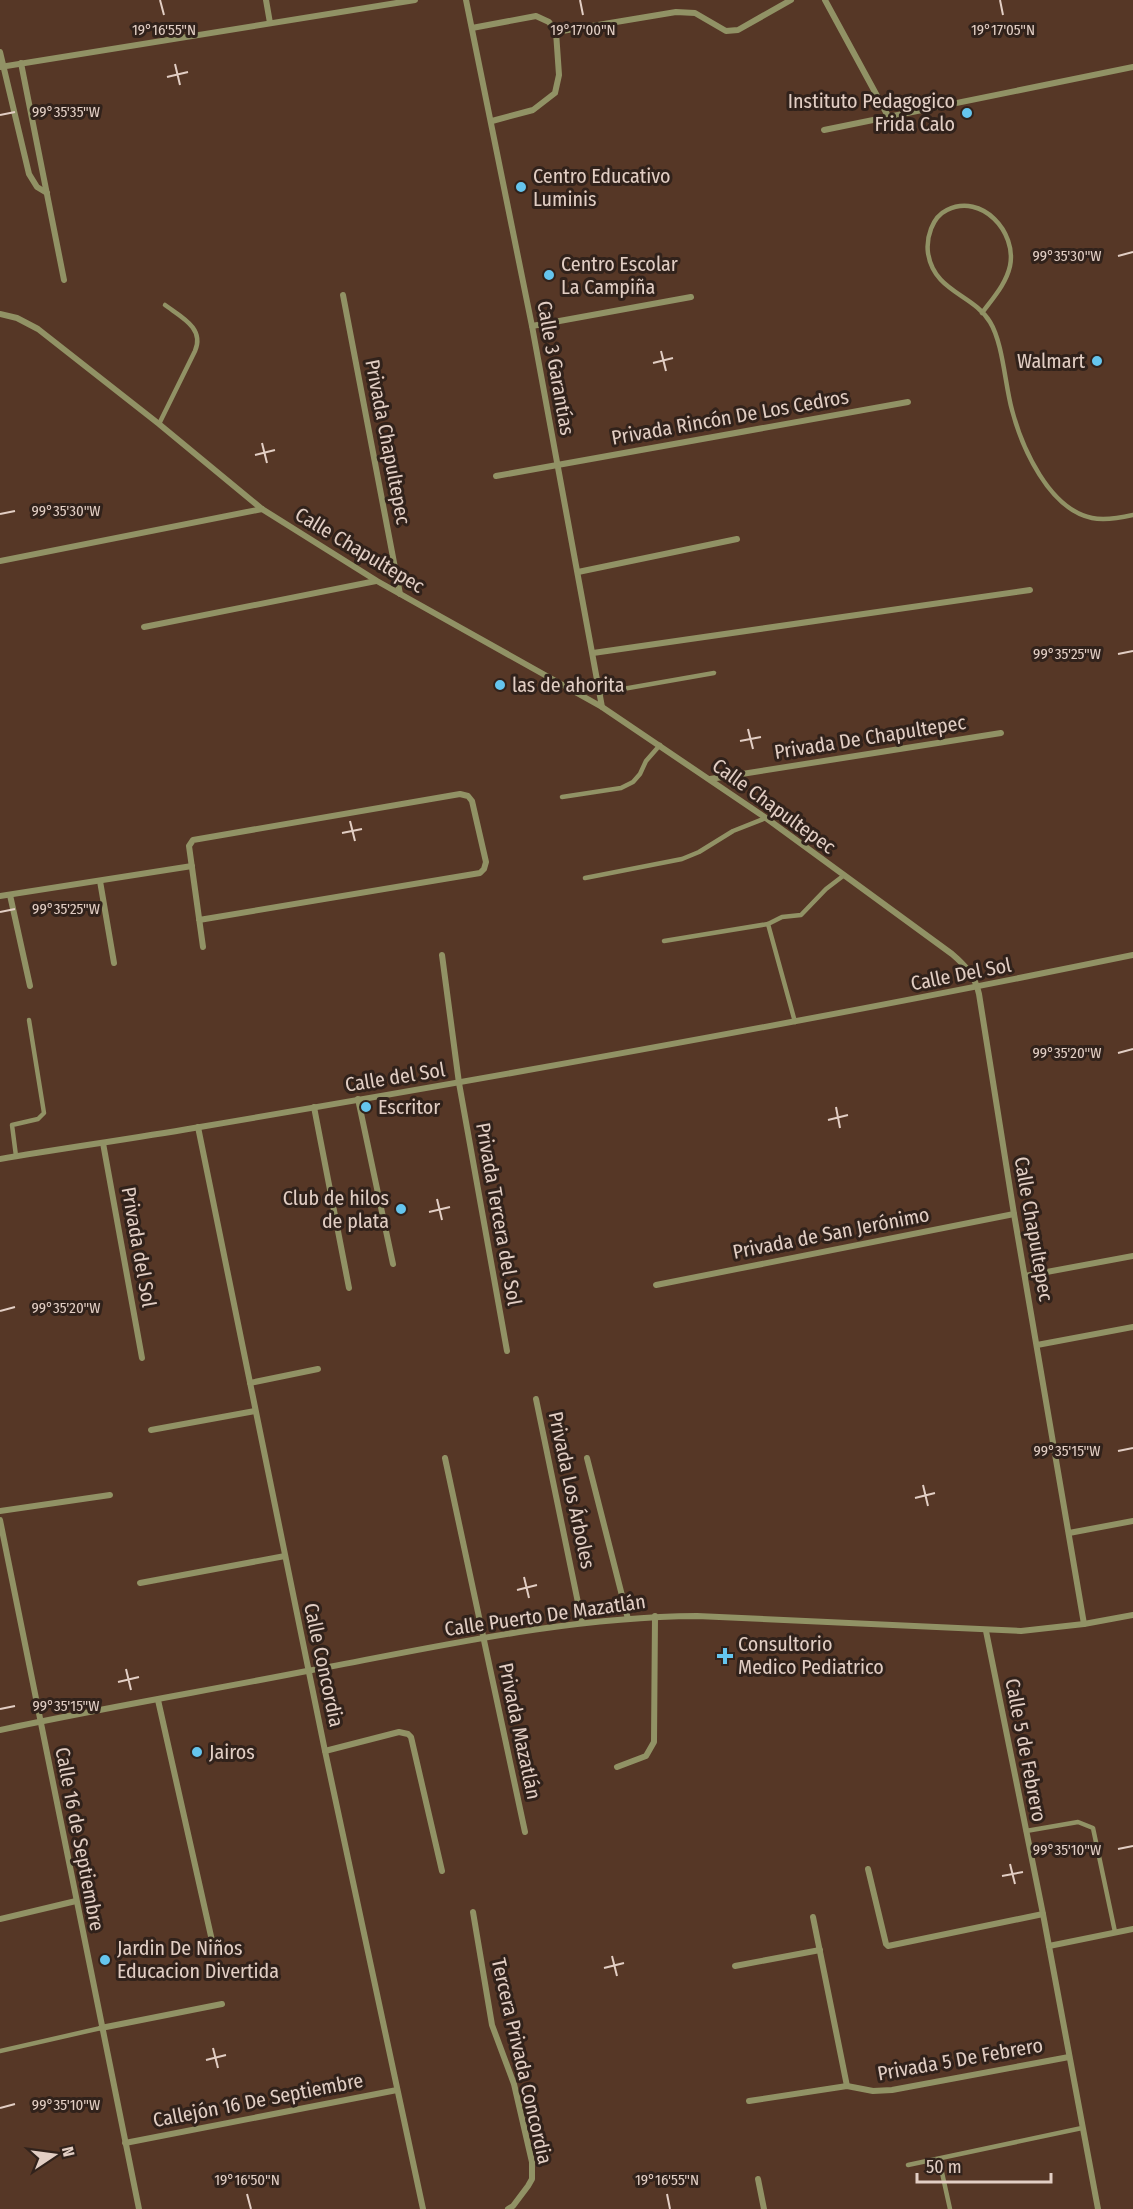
<svg xmlns="http://www.w3.org/2000/svg" width="1133" height="2209" viewBox="0 0 1133 2209" font-family="'Fira Sans Condensed',sans-serif">
<rect width="100%" height="100%" fill="#563726"/>
<g fill="none" stroke-linecap="round" stroke-linejoin="round">
<g stroke="#919265" stroke-width="4.5">
<path d="M982 313C993 298 1006 284 1010 266 1017 232 982 193 947 210 932 217 926 238 928 253 934 292 973 294 990 322 1003 343 1005 385 1012 410 1022 448 1049 509 1092 518 1105 521 1120 518 1133 515"/>
<path d="M159 424 195 351C205 328 181 317 165 305"/>
<polyline points="600,693 714,673"/>
<polyline points="562,797 621,788 633,782 640,774 646,761 660,745"/>
<polyline points="585,878 682,859 699,852 733,831 766,818"/>
<polyline points="664,941 768,924"/>
<polyline points="795,1022 768,924 782,917 801,915 826,889 843,876"/>
<polyline points="16,1156 12,1125 38,1119 44,1113 29,1020"/>
<polyline points="1026,1831 1078,1822 1093,1828 1115,1932"/>
<polyline points="0,2051 101,2028"/>
<polyline points="939,2159 950,2209"/>
<polyline points="908,2165 1082,2128"/>
</g>
<g stroke="#919265" stroke-width="6">
<polyline points="266,0 270,23"/>
<polyline points="466,0 532,326 602,707"/>
<polyline points="825,0 888,116"/>
<polyline points="472,28 536,16 549,22 556,32 559,75 555,93 533,110 492,121"/>
<polyline points="556,32 676,12 695,13 726,31 738,30 791,0"/>
<polyline points="0,52 29,174 37,187 47,193"/>
<polyline points="21,63 64,280"/>
<polyline points="0,67 415,0"/>
<polyline points="824,130 1133,67"/>
<polyline points="343,295 400,594"/>
<path d="M0 314 17 318 38 329 159 424 262 509 377 581 602 707 766 818 952 954C966 966 975 976 979 994L1014 1214 1084 1624"/>
<polyline points="532,326 691,297"/>
<polyline points="496,476 908,402"/>
<polyline points="0,561 262,509"/>
<polyline points="578,572 737,539"/>
<polyline points="144,627 376,581"/>
<polyline points="593,653 1030,590"/>
<polyline points="710,779 1001,733"/>
<polyline points="100,881 114,963"/>
<polyline points="10,895 30,986"/>
<polyline points="0,896 192,866"/>
<polyline points="199,920 480,873 484,869 486,862 472,801 468,796 460,794 193,840 189,846 203,947"/>
<polyline points="442,955 459,1083 507,1351"/>
<polyline points="358,1099 393,1264"/>
<polyline points="314,1107 349,1288"/>
<polyline points="198,1127 325,1751 423,2209"/>
<polyline points="103,1143 142,1358"/>
<path d="M0 1159C65 1148 130 1139 194 1128 508 1075 821 1019 1133 955"/>
<polyline points="1025,1276 1133,1256"/>
<polyline points="656,1285 1014,1214"/>
<polyline points="1037,1345 1133,1327"/>
<polyline points="250,1383 318,1369"/>
<polyline points="536,1399 582,1622"/>
<polyline points="151,1430 255,1411"/>
<polyline points="445,1458 525,1832"/>
<polyline points="587,1458 628,1619"/>
<polyline points="0,1511 110,1495"/>
<polyline points="0,1520 139,2209"/>
<polyline points="1069,1533 1133,1521"/>
<polyline points="140,1583 285,1556"/>
<polyline points="986,1631 1043,1914 1098,2209"/>
<polyline points="158,1700 215,1954"/>
<path d="M0 1730C102 1708 205 1691 307 1671 437 1647 565 1617 697 1616L1021 1631 1084 1624 1133 1615"/>
<polyline points="325,1751 399,1732 408,1734 411,1737 442,1871"/>
<polyline points="617,1767 646,1756 654,1742 655,1616"/>
<polyline points="868,1869 886,1944 888,1946 1043,1914"/>
<polyline points="473,1912 492,2025 514,2084 532,2162 532,2179 528,2186 513,2206 508,2209"/>
<polyline points="813,1917 847,2086"/>
<polyline points="0,1919 76,1901"/>
<polyline points="1049,1946 1133,1929"/>
<polyline points="735,1966 820,1950"/>
<polyline points="101,2028 222,2004"/>
<polyline points="749,2101 847,2086 873,2091 892,2090 1069,2057"/>
<polyline points="125,2143 397,2090"/>
<polyline points="758,2179 764,2209"/>
</g>
</g>
<path fill="none" stroke="#e2cec4" stroke-width="2" d="M160 0 164 15M580 0 583 15M1000 0 1003 15M175 64 180 85M167 77 188 72M0 115 15 112M1118 256 1133 252M661 351 666 371M653 363 673 358M262 443 267 463M255 455 275 450M0 514 15 511M1118 654 1133 651M748 729 753 749M740 741 761 737M350 821 355 841M342 833 362 829M0 912 15 909M1118 1053 1133 1049M836 1107 840 1128M828 1120 848 1115M437 1199 442 1220M429 1212 450 1207M0 1311 15 1307M1118 1451 1133 1448M923 1485 928 1506M915 1498 935 1493M524 1577 529 1598M517 1590 537 1585M126 1669 131 1690M118 1682 139 1677M0 1709 15 1706M1118 1849 1133 1846M1010 1864 1015 1884M1002 1876 1023 1872M612 1956 617 1976M604 1968 624 1963M213 2048 218 2068M206 2060 226 2055M0 2108 15 2104M247 2194 251 2209M667 2194 670 2209"/>
<g fill="#65c5ee" stroke="#31221b" stroke-width="2">
<circle cx="967" cy="113" r="6"/>
<circle cx="521" cy="187" r="6"/>
<circle cx="549" cy="275" r="6"/>
<circle cx="1097" cy="361" r="6"/>
<circle cx="500" cy="685" r="6"/>
<circle cx="366" cy="1107" r="6"/>
<circle cx="401" cy="1209" r="6"/>
<path d="M722 1647h6v6h6v6h-6v6h-6v-6h-6v-6h6z"/>
<circle cx="197" cy="1752" r="6"/>
<circle cx="105" cy="1960" r="6"/>
</g>
<g text-anchor="middle" stroke-width="6" stroke-linejoin="round" paint-order="stroke">
<g font-size="20" fill="#e2cec4" stroke="#31221b" text-anchor="start">
<text x="955" y="108" text-anchor="end">Instituto Pedagogico<tspan x="955" dy="23">Frida Calo</tspan></text>
<text x="533" y="183">Centro Educativo<tspan x="533" dy="23">Luminis</tspan></text>
<text x="561" y="271">Centro Escolar<tspan x="561" dy="23">La Campiña</tspan></text>
<text x="1085" y="368" text-anchor="end">Walmart</text>
<text x="512" y="692">las de ahorita</text>
<text x="378" y="1114">Escritor</text>
<text x="389" y="1205" text-anchor="end">Club de hilos<tspan x="389" dy="23">de plata</tspan></text>
<text x="738" y="1651">Consultorio<tspan x="738" dy="23">Medico Pediatrico</tspan></text>
<text x="209" y="1759">Jairos</text>
<text x="117" y="1955">Jardin De Niños<tspan x="117" dy="23">Educacion Divertida</tspan></text>
</g>
<g font-size="20" fill="#e2cec4" stroke="#31221b">
<text transform="translate(556 368) rotate(80)" y="7">Calle 3 Garantías</text>
<text transform="translate(730 417) rotate(-10)" y="7">Privada Rincón De Los Cedros</text>
<text transform="translate(388 442) rotate(79)" y="7">Privada Chapultepec</text>
<text transform="translate(360 550) rotate(31)" y="7">Calle Chapultepec</text>
<text transform="translate(870 737) rotate(-9)" y="7">Privada De Chapultepec</text>
<text transform="translate(774 806) rotate(36)" y="7">Calle Chapultepec</text>
<text transform="translate(961 974) rotate(-11)" y="7">Calle Del Sol</text>
<text transform="translate(395 1077) rotate(-9)" y="7">Calle del Sol</text>
<text transform="translate(499 1214) rotate(80)" y="7">Privada Tercera del Sol</text>
<text transform="translate(1034 1229) rotate(80)" y="7">Calle Chapultepec</text>
<text transform="translate(831 1233) rotate(-11)" y="7">Privada de San Jerónimo</text>
<text transform="translate(139 1247) rotate(80)" y="7">Privada del Sol</text>
<text transform="translate(572 1490) rotate(78)" y="7">Privada Los Árboles</text>
<text transform="translate(545 1615) rotate(-8)" y="7">Calle Puerto De Mazatlán</text>
<text transform="translate(324 1665) rotate(78)" y="7">Calle Concordia</text>
<text transform="translate(520 1731) rotate(78)" y="7">Privada Mazatlán</text>
<text transform="translate(1026 1750) rotate(79)" y="7">Calle 5 de Febrero</text>
<text transform="translate(80 1839) rotate(79)" y="7">Calle 16 de Septiembre</text>
<text transform="translate(960 2059) rotate(-10)" y="7">Privada 5 De Febrero</text>
<text transform="translate(522 2061) rotate(77)" y="7">Tercera Privada Concordia</text>
<text transform="translate(258 2100) rotate(-11)" y="7">Callejón 16 De Septiembre</text>
</g>
</g>
<g font-size="15" text-anchor="middle" fill="#e2cec4" stroke="#31221b" stroke-width="6" stroke-linejoin="round" paint-order="stroke">
<text x="164" y="35">19°16'55"N</text>
<text x="583" y="35">19°17'00"N</text>
<text x="1003" y="35">19°17'05"N</text>
<text x="66" y="117">99°35'35"W</text>
<text x="1067" y="261">99°35'30"W</text>
<text x="66" y="516">99°35'30"W</text>
<text x="1067" y="659">99°35'25"W</text>
<text x="66" y="914">99°35'25"W</text>
<text x="1067" y="1058">99°35'20"W</text>
<text x="66" y="1313">99°35'20"W</text>
<text x="1067" y="1456">99°35'15"W</text>
<text x="66" y="1711">99°35'15"W</text>
<text x="1067" y="1855">99°35'10"W</text>
<text x="66" y="2110">99°35'10"W</text>
<text x="247" y="2185">19°16'50"N</text>
<text x="667" y="2185">19°16'55"N</text>
</g>
<g transform="translate(54 2155) rotate(77)" stroke="#31221b" stroke-width="4.5" paint-order="stroke">
<path d="M0-4.5L10 22L0 15L-10 22Z" fill="#e2cec4"/>
<text y="-9" font-size="16" font-weight="bold" text-anchor="middle" fill="#e2cec4">N</text>
</g>
<path d="M917 2173v9h134v-9" fill="none" stroke="#e2cec4" stroke-width="3"/>
<text x="926" y="2173" font-size="18" fill="#e2cec4" stroke="#31221b" stroke-width="4.5" paint-order="stroke">50 m</text>
</svg>
